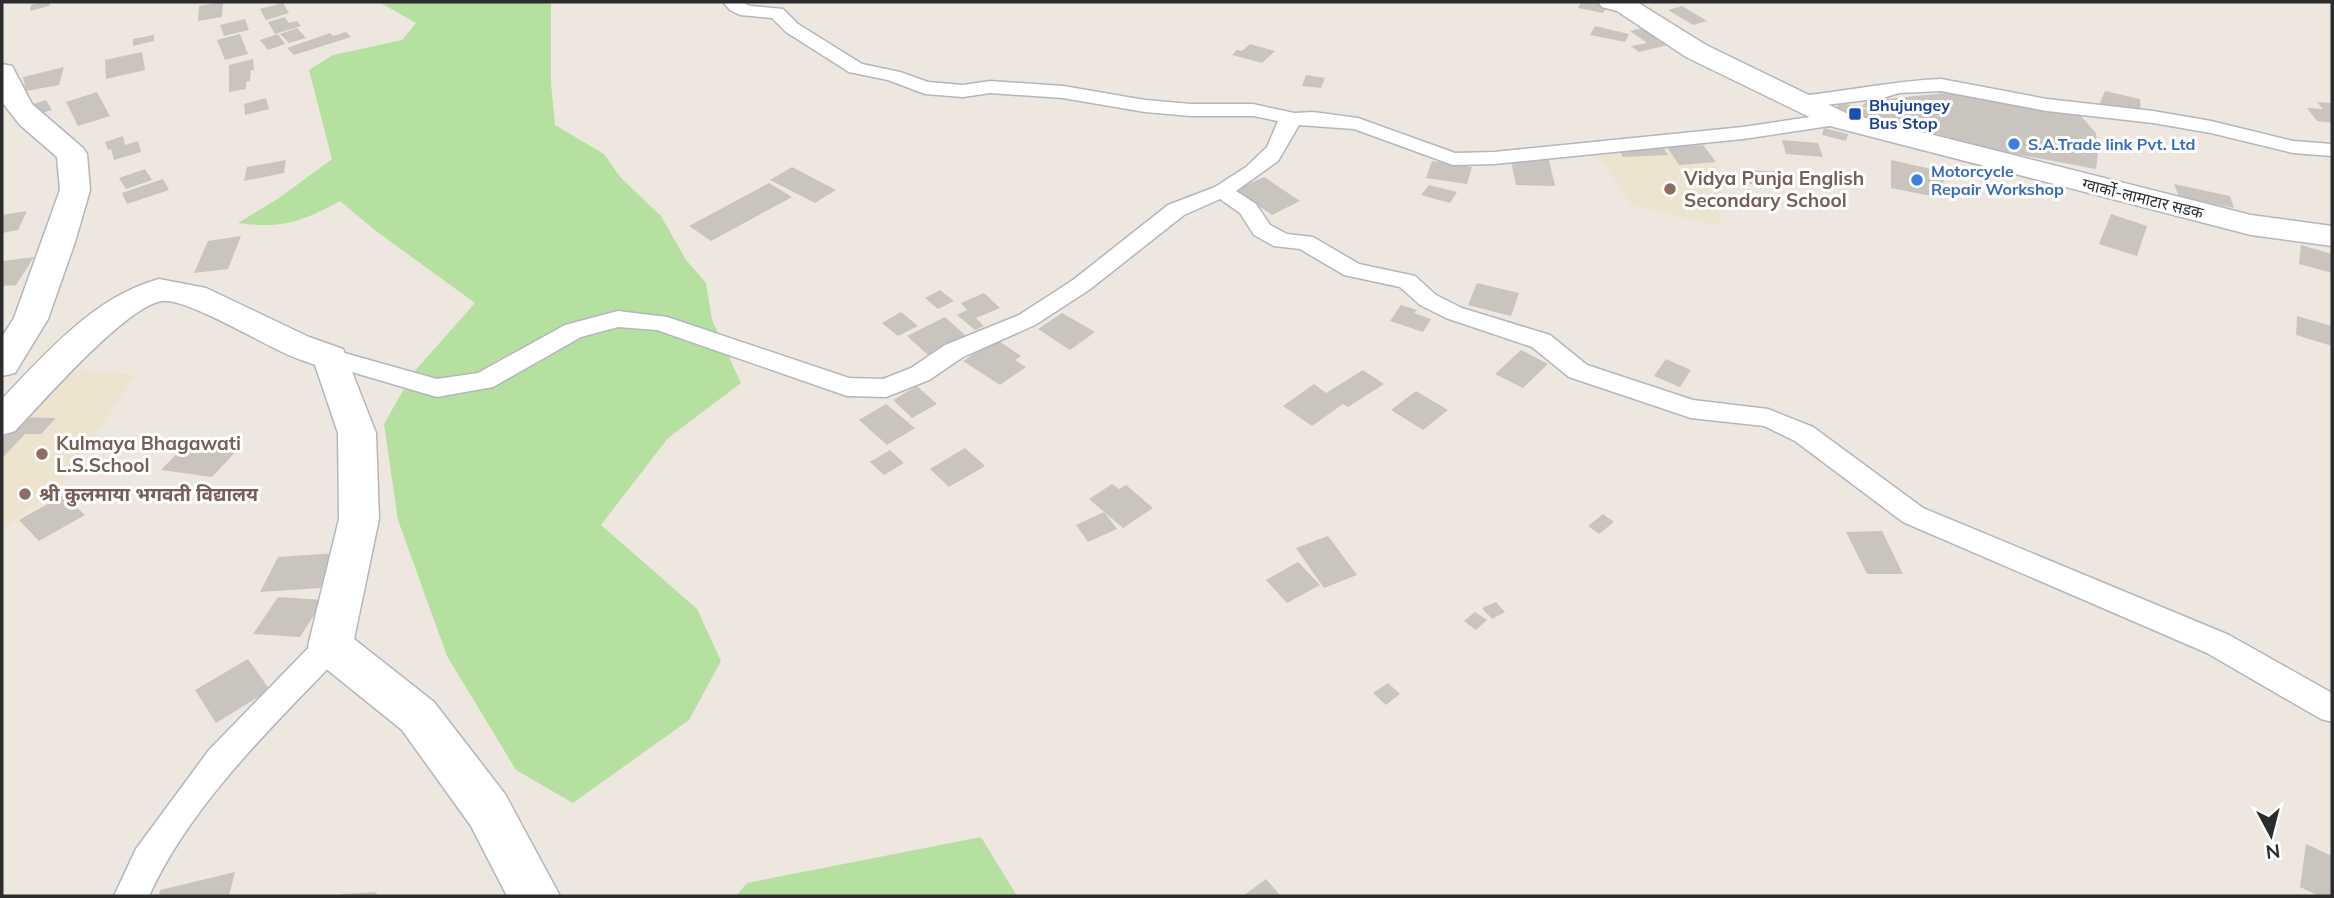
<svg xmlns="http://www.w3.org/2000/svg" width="2334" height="898" viewBox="0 0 2334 898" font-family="Mulish,'Noto Sans Devanagari',sans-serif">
<rect width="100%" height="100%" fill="#ede7e0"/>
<g fill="#ede4d0">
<polygon points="1703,145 1722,172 1720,226 1631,205 1605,165 1587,151"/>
<polygon points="66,368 135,375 61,486 2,529 2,422"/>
</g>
<g fill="#b6e09f">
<path d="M379 2H551V83L555 125 604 154 621 178 661 216 686 260 706 283 712 320 741 383 668 438 601 525 697 609 721 661 689 720 573 803 516 770 447 656 398 520 384 424 413 373 475 303 376 231 340 201C302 222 281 229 238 223L279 198 332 159 309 70 333 55 402 40 416 23Z"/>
<polygon points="981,837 1017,896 736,896 747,883"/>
</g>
<g fill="#c9c5be">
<polygon points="42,2 50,2 49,6 30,11 31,5"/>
<polygon points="219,2 223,2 222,17 198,21 199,6"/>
<polygon points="1581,2 1593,2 1608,5 1603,13 1578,8"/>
<polygon points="283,3 289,13 266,20 260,9"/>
<polygon points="1682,6 1707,21 1693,25 1668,10"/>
<polygon points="285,17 289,23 297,21 301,26 275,34 268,22"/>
<polygon points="245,19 249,30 224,36 220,25"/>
<polygon points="1595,26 1629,34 1625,42 1590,35"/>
<polygon points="297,28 306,38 289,43 280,34"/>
<polygon points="1642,28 1668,45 1639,52 1631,46 1647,43 1630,31"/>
<polygon points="346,32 351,37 294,55 287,48 330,33 333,36"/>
<polygon points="240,34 248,54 225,60 217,40"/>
<polygon points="278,34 285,44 268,50 260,40"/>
<polygon points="154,35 154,41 133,46 133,39"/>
<polygon points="1250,44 1275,51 1262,63 1232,55 1237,50 1242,51"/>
<polygon points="142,52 145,70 106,79 105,60"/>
<polygon points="253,59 254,70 251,70 250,81 246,82 246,89 229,92 229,65"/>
<polygon points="64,67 59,85 26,91 23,77"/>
<polygon points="1306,75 1325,78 1321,88 1302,86"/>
<polygon points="2105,91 2140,99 2141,114 2110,111 2099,105"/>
<polygon points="97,92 110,116 78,126 66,102"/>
<polygon points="1955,92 2081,116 2096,133 2098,152 2096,169 1983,148 1879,117 1877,112 1862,106 1867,101"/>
<polygon points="266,98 269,109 245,115 244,104"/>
<polygon points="46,100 52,110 29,117 24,107"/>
<polygon points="1839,102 1877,112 1872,125 1834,114"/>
<polygon points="2317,102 2332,103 2332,123 2317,121 2307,108 2323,109"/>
<polygon points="1824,128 1848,134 1846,141 1822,135"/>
<polygon points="123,136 125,145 138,141 141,152 114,160 111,149 108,150 105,142"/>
<polygon points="1782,140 1818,143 1823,157 1786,154"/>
<polygon points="1703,145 1716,162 1679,165 1667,147"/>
<polygon points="1662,146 1668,155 1623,157 1618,148"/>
<polygon points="286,160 284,173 244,181 247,167"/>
<polygon points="1549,160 1555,186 1516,185 1511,161"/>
<polygon points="1891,160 1945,172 1941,198 1891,188"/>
<polygon points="1432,161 1472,167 1467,184 1426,178"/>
<polygon points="792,167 836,190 815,203 770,180"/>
<polygon points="145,169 152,180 126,189 119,178"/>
<polygon points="1745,170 1783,172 1789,187 1750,184"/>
<polygon points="1264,177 1300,201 1272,215 1235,190"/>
<polygon points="163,179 169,190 127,204 122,193"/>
<polygon points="769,183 792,197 711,241 689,226"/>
<polygon points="2174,184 2230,196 2234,208 2179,197"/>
<polygon points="1429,185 1457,192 1450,203 1421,195"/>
<polygon points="27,211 18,230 2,233 2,215"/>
<polygon points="2111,214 2147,226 2137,256 2099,244"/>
<polygon points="241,236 228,269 194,273 208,241"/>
<polygon points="2301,245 2332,254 2332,273 2299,264"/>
<polygon points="34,257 16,285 2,286 2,261"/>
<polygon points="1477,283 1519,293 1511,316 1468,305"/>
<polygon points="940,290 954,301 938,309 925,298"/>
<polygon points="984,293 1000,308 976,318 984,326 975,330 957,315 967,310 961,303"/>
<polygon points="1401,305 1417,310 1414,313 1431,319 1423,332 1390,321"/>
<polygon points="901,312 918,326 898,336 882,323"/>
<polygon points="1062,313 1095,332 1070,350 1038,329"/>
<polygon points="2297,316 2332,326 2332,346 2296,335"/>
<polygon points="945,317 966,336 928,355 907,336"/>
<polygon points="996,339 1021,356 1015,360 1026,367 1000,385 963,361"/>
<polygon points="1521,350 1548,364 1523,388 1495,374"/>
<polygon points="1666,359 1691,370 1680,387 1654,376"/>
<polygon points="1363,370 1384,384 1348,407 1343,404 1312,426 1283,406 1314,384 1326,393"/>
<polygon points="917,386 937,404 912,418 893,400"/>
<polygon points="1416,391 1448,410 1423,430 1391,410"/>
<polygon points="886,404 915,428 887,445 859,420"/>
<polygon points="15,417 56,418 41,434 25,434 2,458 2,430"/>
<polygon points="191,439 241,446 212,477 161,470"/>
<polygon points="965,448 985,466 949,487 930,469"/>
<polygon points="890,450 904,463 884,475 870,462"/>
<polygon points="1112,484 1119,489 1126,485 1153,508 1123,528 1089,499"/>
<polygon points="64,495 85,515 39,541 19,520"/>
<polygon points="1104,512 1117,529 1088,542 1076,525"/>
<polygon points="1603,514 1614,522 1599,534 1588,526"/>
<polygon points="1882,531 1903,574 1867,574 1846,532"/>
<polygon points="1328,536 1357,575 1324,588 1296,548"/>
<polygon points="336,553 320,588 260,592 278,557"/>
<polygon points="1298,562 1320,585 1287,603 1266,580"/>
<polygon points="278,597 324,600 300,637 253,634"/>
<polygon points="1496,602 1505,612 1492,619 1482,608"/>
<polygon points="1475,612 1487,620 1476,630 1464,621"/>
<polygon points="248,659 270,690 216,723 195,690"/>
<polygon points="1388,683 1400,694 1386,705 1373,693"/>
<polygon points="2306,844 2332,856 2332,896 2319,896 2300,887"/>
<polygon points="235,872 229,896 159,896 160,890"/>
<polygon points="1266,879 1281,896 1243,896"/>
<polygon points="377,892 375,896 343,896 342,894"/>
</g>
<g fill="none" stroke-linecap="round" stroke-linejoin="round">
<g stroke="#b3b6bf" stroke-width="3">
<g id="minor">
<polygon points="723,2 742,2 750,6 783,9 798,24 862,64 900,72 928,82 963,85 990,81 1063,86 1145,100 1191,104 1253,104 1294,113 1313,112 1358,118 1455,153 1494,152 1743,127 1836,113 1843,115 1846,119 1836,125 1743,139 1494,164 1453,165 1354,129 1299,125 1278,161 1236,191 1256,204 1270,225 1287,234 1313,237 1359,264 1415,276 1436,295 1462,308 1550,335 1587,365 1693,400 1768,409 1813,427 1923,508 2229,635 2332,693 2332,722 2321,719 2207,653 1903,522 1795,441 1764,426 1691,418 1569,377 1532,347 1446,318 1420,305 1400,287 1344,275 1300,249 1274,246 1254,235 1240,213 1220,199 1184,215 1089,290 1035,325 963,357 929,380 886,397 847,396 657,330 618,327 581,337 493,387 437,397 321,363 318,357 321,351 330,349 437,379 478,373 565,325 618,311 667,317 849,378 883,379 911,368 945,345 1019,315 1073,280 1168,205 1215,187 1246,167 1267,147 1278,121 1253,116 1191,116 1145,112 1063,98 990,93 963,97 925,94 888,80 849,72 786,32 772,18 740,15 730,10"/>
<path d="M1941 79 2047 99 2153 111 2211 121 2293 141 2332 144V156L2293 153 2211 133 2153 123 2047 111 1941 91 1899 93 1883 98 1800 108 1790 102 1800 96C1847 91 1894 81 1941 79Z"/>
<path d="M330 634 341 637 345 646 341 655C272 727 191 804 149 896H114L136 849 209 750 319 637Z"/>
</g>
</g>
<g stroke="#b3b6bf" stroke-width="3">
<g id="secondary">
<polygon points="1598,2 1637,2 1706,45 1846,113 2251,215 2332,226 2332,246 2251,235 1826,125 1686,57 1617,11 1602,7"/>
<polygon points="2,64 12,66 32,104 83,148 87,154 90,190 75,242 48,319 15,373 2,376 2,337 14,318 60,190 57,157 20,125 2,102"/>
<path d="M159 279 206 288 309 337 343 349 376 433 379 519 354 639 434 702 505 794 560 896H507L471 826 402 730 314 659 308 646 339 519 338 433 315 365C303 360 291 357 280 351 256 340 185 298 162 301 126 306 42 403 15 431L2 435V399C46 353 95 296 159 279Z"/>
</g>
</g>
<use href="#minor" fill="#fff" fill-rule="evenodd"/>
<use href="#secondary" fill="#fff" fill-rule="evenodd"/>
</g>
<rect fill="#1a4fb4" stroke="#fff" stroke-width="2.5" x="1848" y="107" width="14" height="14" rx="3.5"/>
<g fill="#3f7fe0" stroke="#fff" stroke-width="2.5">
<circle cx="2014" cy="144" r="7"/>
<circle cx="1917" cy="180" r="7"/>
</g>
<g fill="#8d6e63" stroke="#fff" stroke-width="2.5">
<circle cx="1670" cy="189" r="7"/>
<circle cx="42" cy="454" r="7"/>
<circle cx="25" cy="494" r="7"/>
</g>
<g text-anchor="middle" stroke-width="6" stroke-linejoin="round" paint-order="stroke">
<g font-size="16" font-weight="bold" fill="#164399" stroke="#fff" text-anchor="start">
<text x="1869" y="111">Bhujungey<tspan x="1869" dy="18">Bus Stop</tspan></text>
</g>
<g font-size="16" font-weight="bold" fill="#366cbe" stroke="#fff" text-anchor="start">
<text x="2028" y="150">S.A.Trade link Pvt. Ltd</text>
<text x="1931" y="177">Motorcycle<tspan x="1931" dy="18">Repair Workshop</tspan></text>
</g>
<g font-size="16" fill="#2c2c2c" stroke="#fff">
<text transform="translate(2143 198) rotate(14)" y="6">ग्वार्को-लामाटार सडक</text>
</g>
<g font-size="19" font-weight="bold" fill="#785e54" stroke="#fff" text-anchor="start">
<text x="1684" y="185">Vidya Punja English<tspan x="1684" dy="22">Secondary School</tspan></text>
<text x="56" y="450">Kulmaya Bhagawati<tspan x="56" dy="22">L.S.School</tspan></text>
<text x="39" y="501">श्री कुलमाया भगवती विद्यालय</text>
</g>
</g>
<rect width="2334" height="898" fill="none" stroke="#2c2c2c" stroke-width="7"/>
<g transform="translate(2271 835) rotate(173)" stroke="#ffffff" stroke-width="5" paint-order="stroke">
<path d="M0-5L12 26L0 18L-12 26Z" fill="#2c2c2c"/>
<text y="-10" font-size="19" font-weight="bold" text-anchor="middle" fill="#2c2c2c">N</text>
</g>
</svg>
